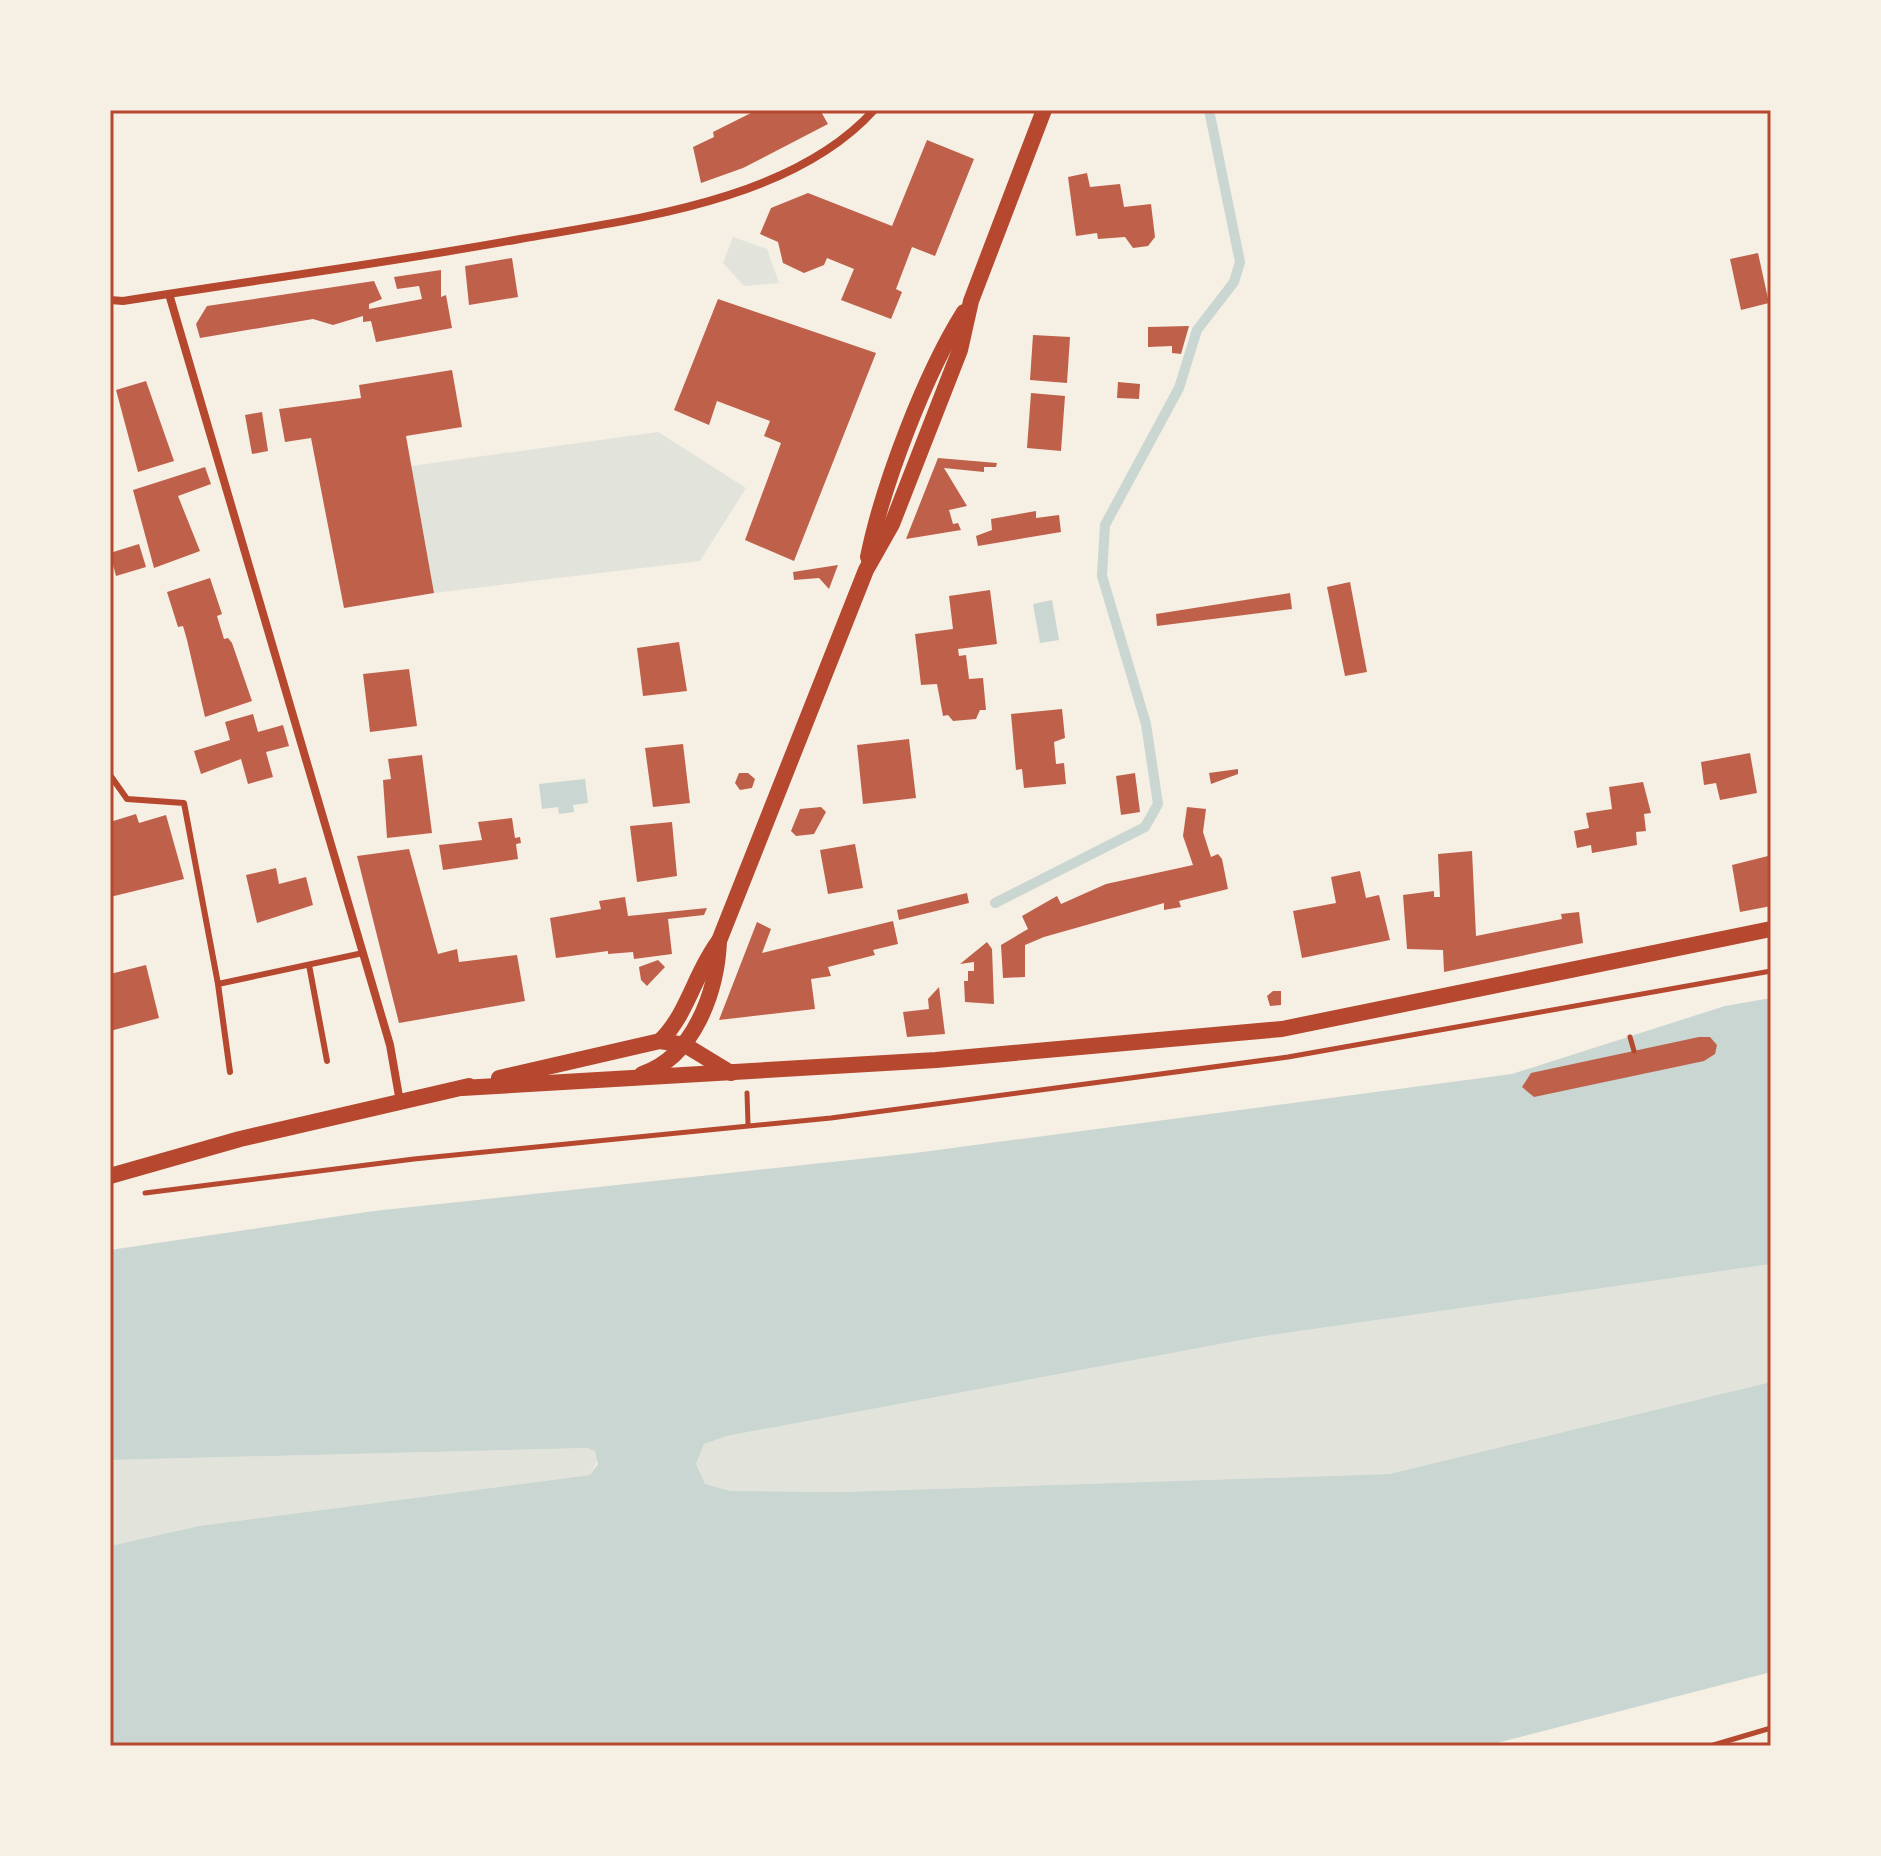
<svg xmlns="http://www.w3.org/2000/svg" width="1881" height="1856" viewBox="0 0 1881 1856" font-family="'Varela Round',sans-serif">
<rect width="100%" height="100%" fill="#f6efe4"/>
<g fill="#e2e4dc">
<polygon points="733,237 767,249 779,283 744,286 723,263"/>
<polygon points="658,432 746,488 700,561 434,593 411,466"/>
<polygon points="1771,1264 1771,1382 1389,1474 841,1492 730,1491 704,1484 696,1464 704,1444 727,1436 1258,1337"/>
<polygon points="587,1448 595,1451 598,1460 590,1475 199,1526 110,1546 110,1460"/>
</g>
<g fill="#c9d6d2">
<polygon points="1052,600 1059,640 1040,643 1033,604"/>
<polygon points="585,779 588,803 573,805 574,812 559,814 558,807 542,809 539,784"/>
<polygon points="1771,998 1771,1264 1258,1337 727,1436 704,1444 696,1464 705,1484 730,1491 841,1492 1389,1474 1771,1382 1771,1672 1485,1746 110,1746 110,1546 199,1526 590,1475 598,1464 595,1451 587,1448 110,1460 110,1250 374,1211 915,1153 1512,1074 1725,1006"/>
</g>
<g fill="none" stroke-linecap="round" stroke-linejoin="round">
<polyline stroke="#c9d6d2" stroke-width="10" points="995,903 1145,827 1158,804 1146,724 1102,576 1105,525 1179,388 1197,330 1234,282 1240,262 1209,110"/>
</g>
<g fill="#bf614a">
<polygon points="757,110 820,110 828,124 743,168 701,183 693,147 714,137 713,132"/>
<polygon points="927,140 974,159 935,256 912,247 896,289 902,292 891,319 841,300 854,269 827,258 824,265 804,273 783,263 778,242 760,234 771,208 808,193 892,226"/>
<polygon points="1087,173 1090,187 1120,184 1124,207 1151,204 1155,237 1148,246 1133,248 1125,237 1098,239 1097,233 1076,236 1068,177"/>
<polygon points="1758,253 1769,303 1741,310 1730,259"/>
<polygon points="512,258 518,297 469,305 465,266"/>
<polygon points="441,270 441,297 446,295 452,328 376,342 371,321 363,322 363,316 333,325 313,319 200,338 196,324 207,306 374,281 382,299 369,304 369,309 422,299 419,286 397,289 394,277"/>
<polygon points="718,299 876,353 794,561 745,540 781,443 764,436 770,421 717,401 709,425 674,410"/>
<polygon points="1189,326 1181,354 1172,353 1172,346 1148,347 1148,327"/>
<polygon points="1033,335 1070,337 1067,383 1030,380"/>
<polygon points="452,370 462,427 406,436 434,593 344,608 311,438 285,442 279,409 361,398 359,385"/>
<polygon points="146,381 174,461 138,472 116,390"/>
<polygon points="1118,382 1140,384 1139,399 1117,398"/>
<polygon points="1031,393 1065,396 1061,451 1027,448"/>
<polygon points="262,412 268,451 252,454 245,415"/>
<polygon points="938,458 997,463 996,467 984,467 984,472 944,468 967,506 949,510 953,524 958,523 961,530 906,539"/>
<polygon points="205,467 211,484 178,496 200,551 154,568 133,490"/>
<polygon points="1036,511 1036,518 1059,515 1061,532 978,546 976,536 992,530 991,519"/>
<polygon points="139,544 146,567 116,576 110,553"/>
<polygon points="838,565 829,589 819,578 794,580 793,572"/>
<polygon points="210,578 222,614 217,616 224,639 228,638 232,643 252,701 205,717 187,640 183,626 178,627 167,592"/>
<polygon points="1350,582 1367,672 1345,676 1327,587"/>
<polygon points="990,590 997,644 958,649 959,656 966,655 969,679 983,678 986,710 980,710 976,719 953,721 948,715 943,716 937,684 921,685 915,634 953,629 949,596"/>
<polygon points="1290,593 1292,609 1157,626 1156,614"/>
<polygon points="679,642 687,691 643,696 637,648"/>
<polygon points="409,669 417,726 370,732 363,674"/>
<polygon points="1062,709 1065,738 1054,742 1056,764 1064,763 1066,784 1024,788 1022,769 1016,770 1011,714"/>
<polygon points="253,714 258,732 283,725 289,746 266,752 273,777 248,784 241,759 201,774 194,751 230,740 225,722"/>
<polygon points="909,739 916,798 863,804 857,745"/>
<polygon points="683,744 690,803 653,807 645,748"/>
<polygon points="1750,753 1757,793 1720,800 1716,783 1704,785 1701,762"/>
<polygon points="422,755 432,833 387,838 383,780 391,779 388,759"/>
<polygon points="1238,769 1238,774 1211,784 1209,773"/>
<polygon points="739,773 748,773 755,779 752,788 740,790 735,783"/>
<polygon points="1135,773 1140,812 1121,815 1116,776"/>
<polygon points="1643,782 1651,813 1644,814 1646,831 1636,832 1637,845 1592,853 1591,845 1577,848 1574,831 1589,828 1586,813 1612,809 1609,787"/>
<polygon points="821,807 826,812 814,834 796,836 791,831 800,809"/>
<polygon points="1187,807 1206,809 1203,832 1211,857 1218,854 1222,859 1228,889 1179,901 1181,907 1164,910 1164,903 1044,937 1025,945 1025,977 1003,978 1001,945 1028,929 1022,916 1057,896 1061,904 1106,884 1193,865 1183,836"/>
<polygon points="136,814 139,823 166,815 184,879 110,897 110,822"/>
<polygon points="512,818 515,838 520,837 521,843 516,844 518,859 443,870 439,845 482,840 478,822"/>
<polygon points="672,822 677,876 637,882 630,826"/>
<polygon points="855,844 863,888 828,894 820,850"/>
<polygon points="409,849 438,954 457,949 459,962 517,955 525,1001 399,1023 357,856"/>
<polygon points="1472,851 1476,936 1562,919 1561,914 1579,912 1583,943 1444,972 1443,950 1407,949 1403,895 1434,891 1434,897 1440,897 1438,854"/>
<polygon points="1768,856 1771,906 1740,912 1732,865"/>
<polygon points="276,868 279,884 306,877 313,905 257,923 246,875"/>
<polygon points="1360,871 1366,898 1379,895 1390,940 1302,958 1293,911 1336,903 1331,877"/>
<polygon points="967,893 969,903 899,920 897,910"/>
<polygon points="625,897 628,916 707,908 704,915 668,919 672,954 634,959 633,952 608,954 608,951 556,958 550,918 601,909 599,901"/>
<polygon points="893,921 898,944 873,950 875,955 828,967 831,976 811,979 815,1009 719,1020 757,922 771,929 762,953"/>
<polygon points="987,942 992,949 994,1004 965,1002 964,981 968,981 968,971 974,971 974,962 960,964"/>
<polygon points="658,960 665,967 647,986 641,980 639,967"/>
<polygon points="146,965 159,1018 110,1031 110,974"/>
<polygon points="939,987 945,1034 907,1037 903,1012 929,1009 928,999"/>
<polygon points="1273,991 1281,991 1281,1005 1270,1006 1267,996"/>
<polygon points="1699,1037 1710,1037 1717,1045 1715,1054 1704,1061 1534,1097 1522,1087 1531,1073"/>
</g>
<g fill="none" stroke-linecap="round" stroke-linejoin="round">
<g stroke="#b5482f" stroke-width="5">
<polyline points="1630,1037 1634,1051"/>
<polyline points="747,1093 748,1124"/>
<polyline points="145,1193 414,1159 831,1118 1288,1057 1771,971"/>
<polyline points="1710,1746 1771,1728"/>
</g>
<g stroke="#b5482f" stroke-width="6">
<polyline points="110,775 127,799 184,803 218,984 363,953"/>
<polyline points="309,965 327,1061"/>
<polyline points="218,984 230,1072"/>
</g>
<g stroke="#b5482f" stroke-width="8">
<polyline points="169,294 390,1045 400,1102"/>
<path d="M110 300 123 301C255 280 389 263 520 239 634 219 792 201 874 110"/>
</g>
<g stroke="#b5482f" stroke-width="16">
<path d="M868 557C883 484 925 374 964 312"/>
<path d="M660 1041C688 1014 695 972 719 941L866 570 892 524 960 350 971 301 1044 110"/>
<path d="M642 1074C694 1057 717 991 719 941"/>
<polyline points="499,1078 660,1041 685,1045 731,1073"/>
<polyline points="462,1088 936,1060 1282,1029 1771,929"/>
<polyline points="110,1176 240,1139 469,1086"/>
</g>
</g>
<rect width="1881" height="1856" fill="none" stroke="#f6efe4" stroke-width="224"/>
<rect x="112" y="112" width="1657" height="1632" fill="none" stroke="#b5482f" stroke-width="3"/>
</svg>
